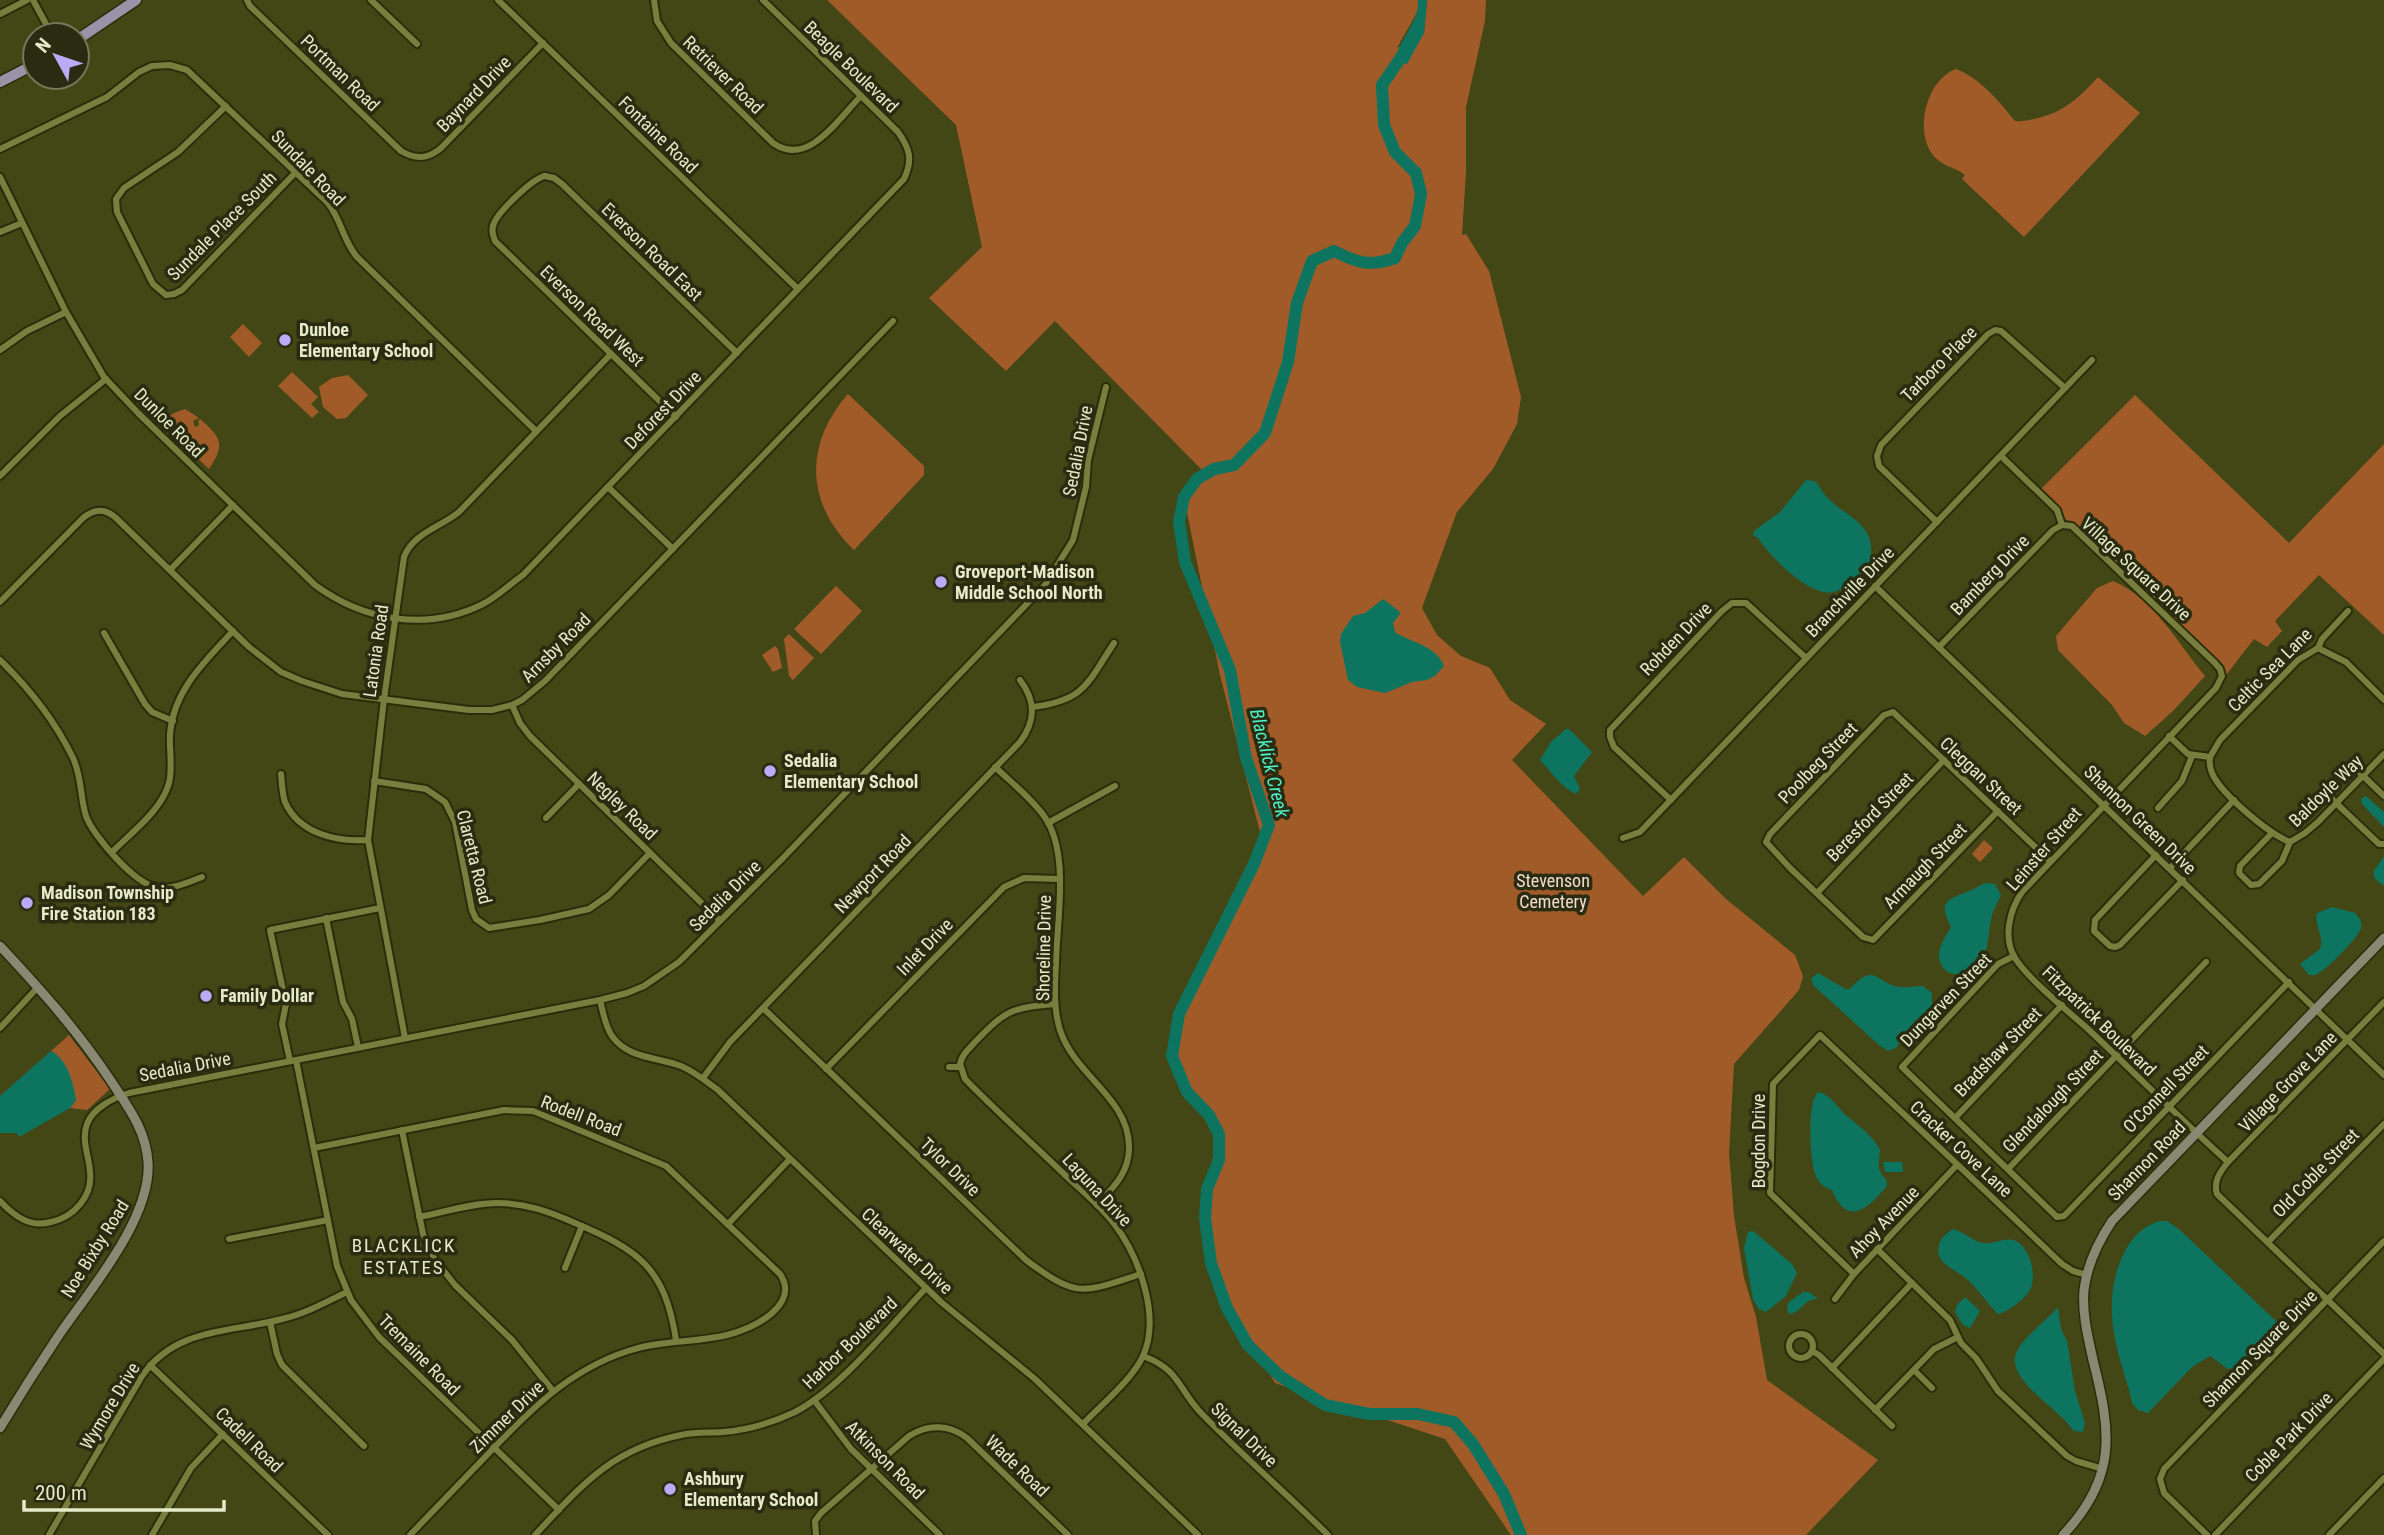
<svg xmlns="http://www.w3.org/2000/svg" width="2384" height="1535" viewBox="0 0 2384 1535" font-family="'Roboto Condensed',sans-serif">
<rect width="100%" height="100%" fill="#434716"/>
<g fill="#a15b29">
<polygon points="827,0 1418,0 1419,9 1397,48 1424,33 1427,0 1486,0 1485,21 1466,107 1466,171 1462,235 1466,234 1489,271 1521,397 1517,424 1493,469 1457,512 1422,608 1437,635 1461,656 1490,668 1510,700 1546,724 1512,760 1643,896 1684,857 1726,899 1795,955 1803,976 1799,990 1734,1064 1729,1153 1734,1216 1744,1278 1756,1317 1767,1380 1878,1460 1806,1535 1511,1535 1445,1439 1275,1383 1220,1289 1203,1198 1219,1134 1172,1056 1181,999 1261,836 1220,675 1183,493 1202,470 1055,321 1006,371 929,298 982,247 956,125"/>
<path d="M1956 69C1980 78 1999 101 2015 121 2023 122 2030 120 2038 118 2064 112 2080 97 2098 77L2140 113 2024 237 1962 179 1965 175C1954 166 1944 168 1933 155 1914 131 1926 80 1956 69Z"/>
<polygon points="243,324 262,343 249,357 230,337"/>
<polygon points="292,372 318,397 311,404 319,412 312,418 278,386"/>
<polygon points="348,375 368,395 346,418 337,419 323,407 319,387 332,378"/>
<path d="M848 394 924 466V475L854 550C805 503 804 444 848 394Z"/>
<polygon points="2135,395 2289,543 2384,444 2384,635 2319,575 2275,621 2282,631 2267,647 2254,639 2216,688 2218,668 2038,492"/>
<path d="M185 409 199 418 193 421 195 427 199 425 198 421 200 419C221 437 226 444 209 469L160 423 174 413Z"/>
<path d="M2113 581C2154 598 2178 644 2205 676L2174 710 2145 736 2124 723 2112 705 2058 650 2056 636 2097 588Z"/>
<polygon points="836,586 862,611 821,654 794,629"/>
<polygon points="789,634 814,658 793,680 789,676 784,639"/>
<polygon points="775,646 778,649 782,668 773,672 762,655"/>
<polygon points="1984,840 1993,848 1980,862 1972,854"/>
<polygon points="69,1035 110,1089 87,1110 70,1108 76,1100 51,1051"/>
</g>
<g fill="#0d745f">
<path d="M1418 0H1427L1424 33 1407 64 1394 61C1399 41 1420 20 1418 0Z"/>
<path d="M1806 480 1815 481C1821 488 1825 497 1832 502 1845 514 1860 519 1868 535 1872 543 1873 559 1867 566 1859 577 1838 597 1823 592 1798 585 1771 557 1757 537L1753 536 1754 531 1780 512Z"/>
<path d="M1383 599 1399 611 1400 614 1393 623 1395 632C1411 643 1436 645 1444 666L1435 676 1427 680 1412 682 1385 693 1357 687 1348 680 1340 642 1341 634 1353 616 1365 613Z"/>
<path d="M1566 729H1569L1592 752 1574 776 1580 789 1576 794C1562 788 1550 771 1540 760L1551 742Z"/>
<polygon points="2366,796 2384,812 2384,827 2362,804 2361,799"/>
<polygon points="2384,856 2384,886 2375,879 2373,872"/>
<path d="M1985 883 1995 884 2001 895C1998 903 1992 911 1991 920 1988 934 1989 950 1980 962 1969 977 1942 981 1939 957 1938 947 1946 936 1951 927 1940 904 1943 901 1964 893 1971 891 1978 886 1985 883Z"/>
<path d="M2332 907 2355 913C2359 917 2363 922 2361 928 2358 938 2329 967 2319 973 2314 976 2315 975 2309 975L2300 964 2320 949C2325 936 2314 927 2317 913Z"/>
<path d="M1818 973 1846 989H1850C1875 960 1877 985 1900 987 1908 988 1915 986 1923 986L1932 993V1006L1913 1023 1896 1048 1888 1051 1879 1045 1814 986 1811 978Z"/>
<path d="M51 1051C68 1060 73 1082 76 1100L70 1108 19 1137 17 1133H0V1096Z"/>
<path d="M1818 1092C1833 1096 1837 1108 1848 1117 1860 1127 1873 1136 1880 1150 1879 1163 1876 1170 1886 1179L1887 1186C1867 1210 1847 1227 1832 1190 1822 1187 1816 1180 1814 1170 1810 1155 1807 1103 1818 1092Z"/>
<polygon points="1883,1162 1902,1162 1903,1172 1885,1172"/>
<path d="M2159 1221H2167L2180 1230 2278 1323V1329L2240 1367 2228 1369 2210 1356 2192 1367 2148 1413 2138 1410 2132 1403C2130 1390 2125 1379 2122 1366 2110 1328 2106 1290 2124 1253 2132 1237 2142 1227 2159 1221Z"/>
<path d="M1953 1229C1965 1232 1972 1241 1983 1243 1995 1245 2008 1234 2019 1243 2031 1252 2036 1275 2031 1288 2027 1298 2008 1312 1998 1314 1987 1303 1979 1290 1968 1280 1958 1270 1933 1264 1939 1245 1941 1237 1947 1233 1953 1229Z"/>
<polygon points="1753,1231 1792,1264 1797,1273 1786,1296 1766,1312 1759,1309 1753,1299 1744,1248 1748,1232"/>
<path d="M1803 1292H1809L1818 1299C1803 1299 1802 1312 1790 1314L1787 1310 1788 1303Z"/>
<polygon points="1965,1297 1980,1311 1970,1328 1963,1325 1955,1312 1957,1305"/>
<path d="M2058 1307 2061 1329 2067 1341 2075 1391 2085 1423 2083 1432 2074 1431C2069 1426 2065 1419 2059 1415 2045 1401 2005 1374 2017 1351 2024 1337 2047 1320 2058 1307Z"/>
</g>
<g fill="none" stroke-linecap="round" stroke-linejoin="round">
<path stroke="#0d745f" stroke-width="12" d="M1406 50 1382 85 1384 125 1395 152 1416 173 1421 194 1415 226 1402 243 1395 258C1369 267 1358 263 1334 251L1312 261 1297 303 1288 362 1265 433 1234 465 1214 469 1197 479 1184 497 1179 522 1185 562 1230 670 1246 758 1269 825 1254 864 1179 1014 1172 1056 1187 1092 1209 1115 1219 1134V1160L1207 1189 1205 1218 1211 1263 1227 1308 1248 1345 1280 1376 1325 1405 1369 1414H1418L1454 1422 1473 1444 1504 1494 1521 1535"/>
<g stroke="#2a2d0a" stroke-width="10">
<g id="street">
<polyline points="33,0 52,35"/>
<path d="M247 0 250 6 401 151C416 160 428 159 441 148L543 43"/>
<polyline points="371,0 417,44"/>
<polyline points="498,0 798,289"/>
<path d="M654 0 657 21 671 43 773 143C808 168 838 119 861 96"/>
<polyline points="0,14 27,0"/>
<path d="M0 149 107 97 139 72 152 66 170 65 187 70 327 202C341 218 343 241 357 257L536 431"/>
<path d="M545 176C533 178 499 211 494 223 491 230 493 235 495 241L676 417"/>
<polyline points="545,176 554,178 562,184 737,353"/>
<path d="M0 177 66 312 104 377 138 413 315 585C364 621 427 632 483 604 497 597 510 584 523 575L904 179C913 160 910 149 898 132L763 0"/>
<polyline points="0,232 22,223"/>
<polyline points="166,295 153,284 117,212 116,199 124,188 178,152 226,106"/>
<polyline points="166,295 174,294 182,290 296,172"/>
<polyline points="0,350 27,331 66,312"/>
<polyline points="2001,456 2057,510 2062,525"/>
<polyline points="0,476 60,416 106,379"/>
<polyline points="608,487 673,549"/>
<polyline points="1937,522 1879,466 1877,456 1881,445 1988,334 1995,330 2001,331 2065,388"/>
<path d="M2062 525 2072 526 2215 663 2220 669 2222 676 2216 688 2022 892C2009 911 2003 938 2015 958 2028 979 2069 1012 2088 1029 2135 1073 2180 1119 2228 1162"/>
<polyline points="170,570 233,505"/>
<polyline points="1875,586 2384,1075"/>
<path d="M0 602 83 518C94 509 104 508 115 517L249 647 281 672 302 681 342 694 469 710H492L512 705 522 700 545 681 893 321"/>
<polyline points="104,633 145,704 152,712 173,721"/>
<polyline points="1939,647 2053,530 2062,525"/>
<polyline points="2318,648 2346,662 2384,700"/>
<path d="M0 660C30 689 55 721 73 758 82 777 80 797 86 816 93 836 135 884 156 887 172 890 187 883 202 877"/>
<polyline points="512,705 520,723 530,736 720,921"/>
<path d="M1033 707C1085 700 1087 684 1114 643"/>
<polyline points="2169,736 2188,754 2210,757"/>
<path d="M995 767C1012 783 1031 798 1044 816 1070 852 1057 919 1056 962 1055 984 1053 1008 1060 1030 1075 1076 1128 1097 1129 1146 1130 1172 1113 1188 1097 1205"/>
<path d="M281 774C282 783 282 793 285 802 299 834 337 842 368 840"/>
<polyline points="374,781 426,789 445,802 455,822 472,910 476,919 489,928 540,920 589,909 609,895 650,853"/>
<path d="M2384 796 2356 769C2344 770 2335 780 2330 791L2332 799 2336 803 2379 844H2384"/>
<polyline points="1671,800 1614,747 1610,737 1610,730 1722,611 1732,603 1746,603 1806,658"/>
<polyline points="2158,808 2182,781 2192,756"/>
<polyline points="1998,811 1873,940 1863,937 1790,868 1766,842 1770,834 1884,715 1893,712 2050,861"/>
<polyline points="546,818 579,784"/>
<polyline points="1048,823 1115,786"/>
<polyline points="2272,833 2240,866 2239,873 2251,885 2259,884 2282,861 2290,842 2305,833 2318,822 2384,754"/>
<polyline points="1623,838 1640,832 2092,360"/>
<path d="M2290 842C2269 834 2221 794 2212 773 2210 768 2209 763 2210 757L2220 740 2298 660 2318 648 2322 639 2348 611"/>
<path d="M112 852C131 833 162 810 169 783 173 767 169 750 170 734 173 691 205 661 233 631"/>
<polyline points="2156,855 2095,920 2094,931 2110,946 2115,947 2120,945 2183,880"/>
<polyline points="2170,868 2234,800"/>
<polyline points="1817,893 1944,760"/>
<polyline points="326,918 343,1002 352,1019 358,1047"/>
<polyline points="2014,956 1998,964 1902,1067 2057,1217 2064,1216 2289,982"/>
<path d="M600 1000C603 1012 605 1026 612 1036 628 1059 658 1057 681 1066 695 1072 706 1081 718 1090L941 1302 1035 1379 1198 1535"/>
<path d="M2384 1002 2228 1162C2220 1172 2213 1181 2217 1194L2384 1354"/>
<path d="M1055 1004C1012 1008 1007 1009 976 1041 969 1049 962 1054 960 1064L965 1079C997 1112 1032 1143 1065 1175 1082 1191 1101 1206 1115 1225 1139 1257 1161 1317 1143 1356 1132 1380 1101 1405 1083 1424"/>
<path d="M763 1008 1026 1260C1078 1299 1082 1293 1141 1274"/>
<polyline points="0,1028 38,987"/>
<path d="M405 1038 368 840 384 699 404 557C413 533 441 527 459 512L611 354"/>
<polyline points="296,1060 337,1266 351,1300 379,1337 559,1510"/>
<polyline points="290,1061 282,1024 286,1004 270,930 380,908"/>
<polyline points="949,1067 960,1067"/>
<polyline points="826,1069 1004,887 1024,878 1059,879"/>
<path d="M703 1078 730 1042 1020 742C1036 721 1036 701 1020 680"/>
<polyline points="1955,1118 2062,1005"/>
<polyline points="402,1130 423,1234 435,1260 455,1285 512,1340 553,1391"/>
<path d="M314 1148 504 1110 533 1111 666 1166 780 1274C801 1305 753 1329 727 1335 694 1343 661 1340 628 1351 569 1370 529 1411 488 1454 462 1481 436 1508 410 1535"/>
<polyline points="2008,1169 2206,962"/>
<path d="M0 1201C14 1216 30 1228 51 1222 74 1217 93 1196 90 1172 89 1155 81 1141 87 1124 93 1108 113 1098 129 1093L600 1000 627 993 644 986 679 962 784 857 1045 585 1073 540 1086 487 1088 460 1106 387"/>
<path d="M419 1217C445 1212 472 1203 498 1203 526 1203 550 1212 575 1223 639 1250 665 1268 676 1340"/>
<polyline points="728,1224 790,1159"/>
<polyline points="229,1239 328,1220"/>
<polyline points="2268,1242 2384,1124"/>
<polyline points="1877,1249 1950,1320 1961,1343 1976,1358 1998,1391 2067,1456 2076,1461 2103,1469"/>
<polyline points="565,1268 582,1226"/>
<path d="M1854 1274 1770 1193 1773 1084 1820 1035C1901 1112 1982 1187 2062 1264L2073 1271 2087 1275"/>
<polyline points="1835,1299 1854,1274 1957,1165"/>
<polyline points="270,1322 277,1354 282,1365 364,1446"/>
<circle cx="1801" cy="1346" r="12"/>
<polyline points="1812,1351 1819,1355 1892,1426"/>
<path d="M1143 1356C1181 1370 1178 1390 1203 1415 1243 1456 1287 1494 1328 1535"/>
<polyline points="150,1365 328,1535"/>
<polyline points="1832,1368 1912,1283"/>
<polyline points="1914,1370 1932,1388"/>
<polyline points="814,1400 851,1449 940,1535"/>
<polyline points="1875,1410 1934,1349 1958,1337"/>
<path d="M49 1535 142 1376C176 1327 230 1333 282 1319 305 1314 326 1302 347 1292"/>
<polyline points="152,1535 191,1468 223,1434"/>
<path d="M535 1535C581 1486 611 1449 681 1435 695 1432 709 1433 723 1432 748 1430 772 1423 795 1412 841 1388 889 1327 926 1288"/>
<path d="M816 1535 815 1521 821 1513 909 1436C928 1424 949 1424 967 1438L1068 1535"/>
<polyline points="2207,1535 2164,1493 2160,1479 2164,1469 2384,1241"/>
<polyline points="2215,1535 2384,1359"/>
<polyline points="2329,1535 2384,1478"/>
</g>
</g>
<g stroke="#2a2d0a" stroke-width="12">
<g id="secondary">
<path d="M0 946C42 991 77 1030 111 1081 128 1107 146 1130 148 1162 152 1219 88 1292 57 1338 37 1368 18 1398 0 1428"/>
<path d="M2063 1535C2118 1477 2111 1431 2093 1360 2088 1337 2082 1314 2084 1290 2087 1265 2098 1242 2112 1221L2384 938"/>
</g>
</g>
<g stroke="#2a2d0a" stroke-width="13">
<g id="primary">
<polyline points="77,40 136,0"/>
<polyline points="0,82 35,64"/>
</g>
</g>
<use href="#street" stroke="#787e3e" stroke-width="6"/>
<use href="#secondary" stroke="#898872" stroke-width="9"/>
<use href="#primary" stroke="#9a92a6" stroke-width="10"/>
</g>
<g fill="#bbaaf6" stroke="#2a2c11" stroke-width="2.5">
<circle cx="285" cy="340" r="7"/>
<circle cx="941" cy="582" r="7"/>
<circle cx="770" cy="771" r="7"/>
<circle cx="27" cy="903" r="7"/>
<circle cx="206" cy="996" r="7"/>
<circle cx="670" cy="1489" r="7"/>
</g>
<g text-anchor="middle" stroke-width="7" stroke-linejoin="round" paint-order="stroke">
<g font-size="18" fill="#e5eac9" stroke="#2a2c11">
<text transform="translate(851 67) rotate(44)" y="6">Beagle Boulevard</text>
<text transform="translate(340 73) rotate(44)" y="6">Portman Road</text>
<text transform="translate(723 75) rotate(44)" y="6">Retriever Road</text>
<text transform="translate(474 94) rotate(-46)" y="6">Baynard Drive</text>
<text transform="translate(658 135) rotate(44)" y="6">Fontaine Road</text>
<text transform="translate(308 168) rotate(46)" y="6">Sundale Road</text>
<text transform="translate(222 226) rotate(-45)" y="6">Sundale Place South</text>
<text transform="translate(652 252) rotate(44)" y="6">Everson Road East</text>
<text transform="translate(592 316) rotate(44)" y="6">Everson Road West</text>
<text transform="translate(1939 364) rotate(-45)" y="6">Tarboro Place</text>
<text transform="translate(663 410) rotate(-46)" y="6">Deforest Drive</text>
<text transform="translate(169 423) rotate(45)" y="6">Dunloe Road</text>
<text transform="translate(1078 451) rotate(-79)" y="6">Sedalia Drive</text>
<text transform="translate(2136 569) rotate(43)" y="6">Village Square Drive</text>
<text transform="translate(1990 575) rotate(-46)" y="6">Bamberg Drive</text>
<text transform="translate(1850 592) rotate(-46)" y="6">Branchville Drive</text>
<text transform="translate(1676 639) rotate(-46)" y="6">Rohden Drive</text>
<text transform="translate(556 648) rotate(-45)" y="6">Arnsby Road</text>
<text transform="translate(376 651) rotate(-82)" y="6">Latonia Road</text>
<text transform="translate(2270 670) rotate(-45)" y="6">Celtic Sea Lane</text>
<text transform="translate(1818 763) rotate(-46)" y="6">Poolbeg Street</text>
<text transform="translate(1981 776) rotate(43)" y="6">Cleggan Street</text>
<text transform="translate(2326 791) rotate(-44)" y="6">Baldoyle Way</text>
<text transform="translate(622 806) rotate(44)" y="6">Negley Road</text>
<text transform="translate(1870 817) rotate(-46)" y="6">Beresford Street</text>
<text transform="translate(2140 820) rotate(44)" y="6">Shannon Green Drive</text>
<text transform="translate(2044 849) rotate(-49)" y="6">Leinster Street</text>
<text transform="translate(474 857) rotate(76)" y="6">Claretta Road</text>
<text transform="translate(1925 866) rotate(-46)" y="6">Armaugh Street</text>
<text transform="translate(873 874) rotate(-46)" y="6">Newport Road</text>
<text transform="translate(725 896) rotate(-45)" y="6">Sedalia Drive</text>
<text transform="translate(925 947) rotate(-46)" y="6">Inlet Drive</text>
<text transform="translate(1044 948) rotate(-89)" y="6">Shoreline Drive</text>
<text transform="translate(1946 1000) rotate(-46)" y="6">Dungarven Street</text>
<text transform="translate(2099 1021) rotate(44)" y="6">Fitzpatrick Boulevard</text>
<text transform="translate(1998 1052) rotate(-46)" y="6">Bradshaw Street</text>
<text transform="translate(185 1067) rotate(-11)" y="6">Sedalia Drive</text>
<text transform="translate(2288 1082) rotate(-46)" y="6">Village Grove Lane</text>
<text transform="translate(2166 1089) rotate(-46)" y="6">O'Connell Street</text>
<text transform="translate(2053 1101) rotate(-46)" y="6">Glendalough Street</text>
<text transform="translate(581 1116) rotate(21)" y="6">Rodell Road</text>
<text transform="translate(1759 1141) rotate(-90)" y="6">Bogdon Drive</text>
<text transform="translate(1961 1149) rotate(43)" y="6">Cracker Cove Lane</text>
<text transform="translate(2147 1161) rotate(-46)" y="6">Shannon Road</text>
<text transform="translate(950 1167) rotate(44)" y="6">Tylor Drive</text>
<text transform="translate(2316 1173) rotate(-46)" y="6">Old Coble Street</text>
<text transform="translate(1097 1190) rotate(47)" y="6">Laguna Drive</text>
<text transform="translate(1884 1222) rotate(-46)" y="6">Ahoy Avenue</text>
<text transform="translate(95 1249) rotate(-58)" y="6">Noe Bixby Road</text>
<text transform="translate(907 1251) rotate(43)" y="6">Clearwater Drive</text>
<text transform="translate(850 1343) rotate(-44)" y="6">Harbor Boulevard</text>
<text transform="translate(2260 1349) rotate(-46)" y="6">Shannon Square Drive</text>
<text transform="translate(419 1355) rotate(45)" y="6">Tremaine Road</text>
<text transform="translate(110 1406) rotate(-59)" y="6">Wymore Drive</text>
<text transform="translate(507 1417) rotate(-44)" y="6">Zimmer Drive</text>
<text transform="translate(1244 1435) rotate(44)" y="6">Signal Drive</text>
<text transform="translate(2289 1437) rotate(-46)" y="6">Coble Park Drive</text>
<text transform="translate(249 1440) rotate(44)" y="6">Cadell Road</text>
<text transform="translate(885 1460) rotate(45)" y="6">Atkinson Road</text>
<text transform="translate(1017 1466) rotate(44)" y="6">Wade Road</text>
</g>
<g font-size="18" font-weight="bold" fill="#e5eac9" stroke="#2a2c11" text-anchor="start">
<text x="299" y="336">Dunloe<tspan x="299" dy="21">Elementary School</tspan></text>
<text x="955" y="578">Groveport-Madison<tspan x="955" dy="21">Middle School North</tspan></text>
<text x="784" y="767">Sedalia<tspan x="784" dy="21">Elementary School</tspan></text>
<text x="41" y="899">Madison Township<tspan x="41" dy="21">Fire Station 183</tspan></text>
<text x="220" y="1002">Family Dollar</text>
<text x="684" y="1485">Ashbury<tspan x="684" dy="21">Elementary School</tspan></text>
</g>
<g font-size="18" fill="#f1dccf" stroke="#2a2c11">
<text x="1553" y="887">Stevenson<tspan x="1553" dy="21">Cemetery</tspan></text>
</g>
<g font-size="19" font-style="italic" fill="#4cf1ca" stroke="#2a2c11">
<text transform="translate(1270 763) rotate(76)" y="7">Blacklick Creek</text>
</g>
<g font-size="19" letter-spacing="2" fill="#e5eac9" stroke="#2a2c11">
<text x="404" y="1252">BLACKLICK<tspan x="404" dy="22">ESTATES</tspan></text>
</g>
</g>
<g transform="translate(56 56) rotate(310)"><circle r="33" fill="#2a2c11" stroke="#75785b" stroke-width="2"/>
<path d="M0-5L12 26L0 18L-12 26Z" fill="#bbaaf6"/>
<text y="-10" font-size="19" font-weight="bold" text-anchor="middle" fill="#e5eac9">N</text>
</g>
<path d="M24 1500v10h200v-10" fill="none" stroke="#e5eac9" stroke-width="3.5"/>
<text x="35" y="1500" font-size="21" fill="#e5eac9" stroke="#2a2c11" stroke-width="5" paint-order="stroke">200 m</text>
</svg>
